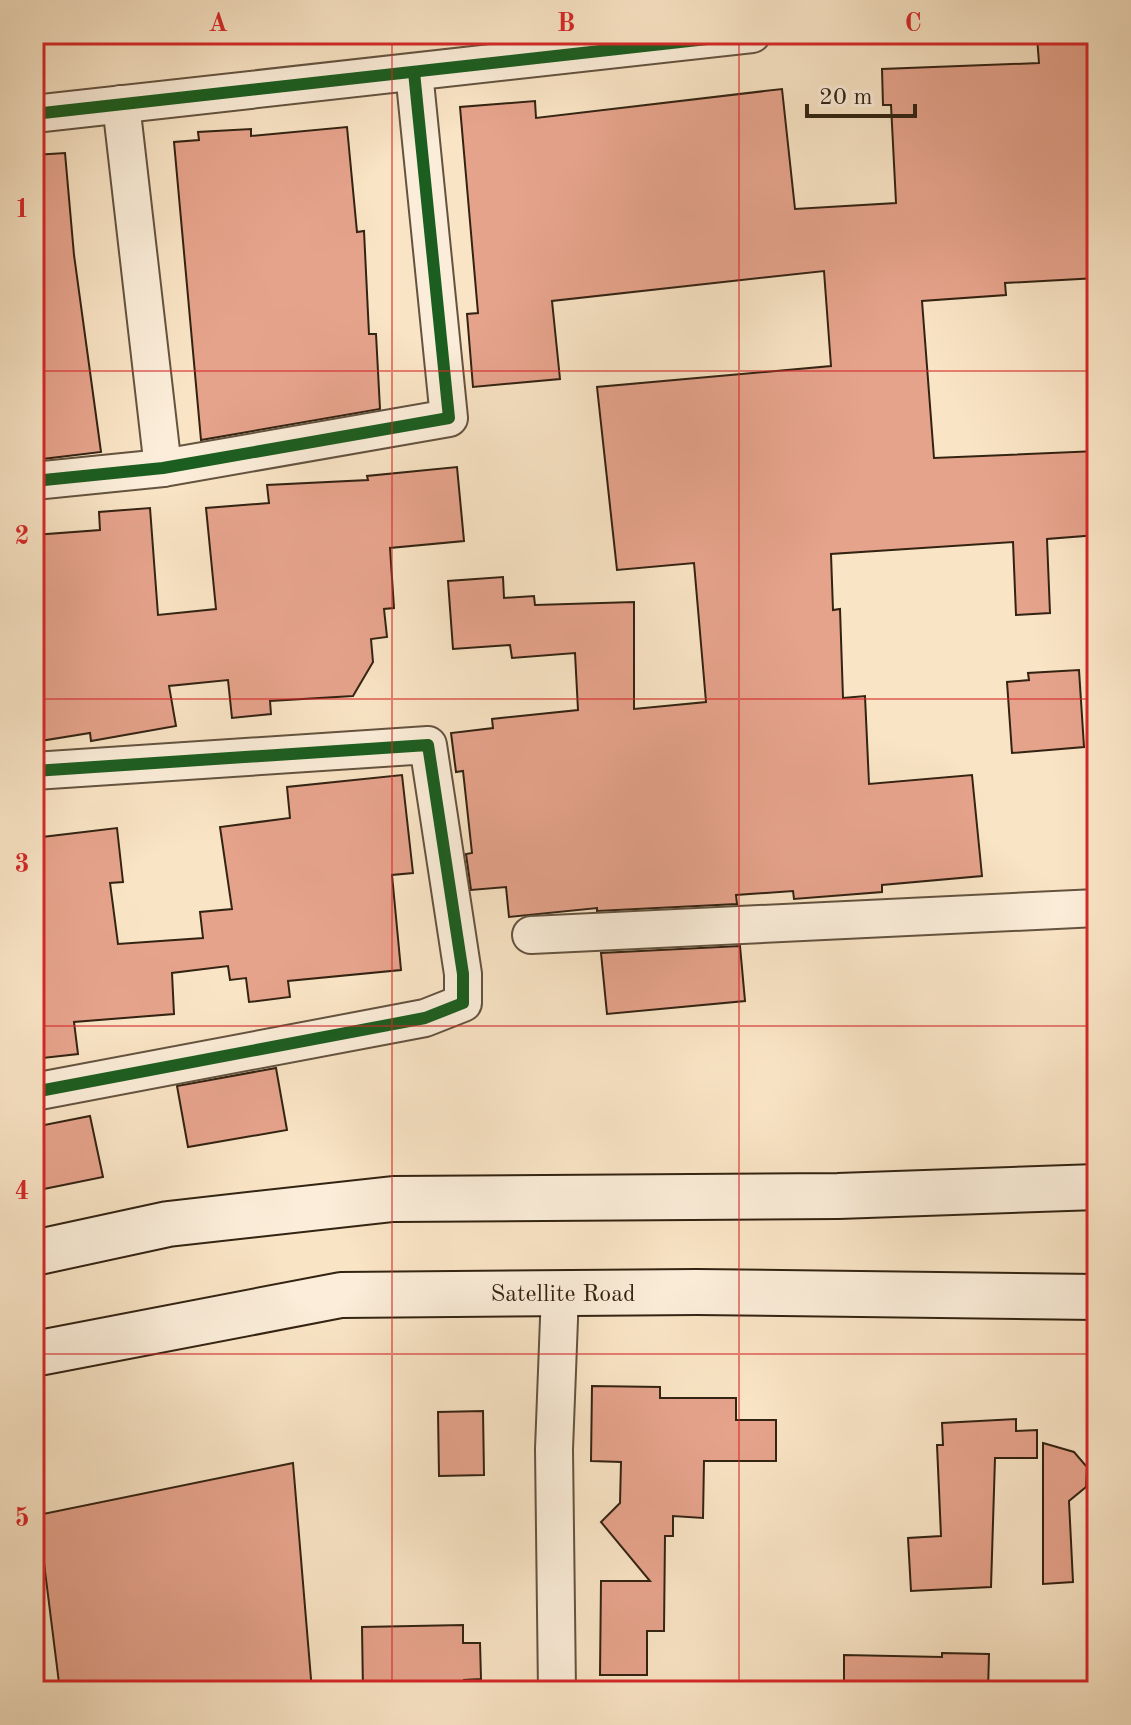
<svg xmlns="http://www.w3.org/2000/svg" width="1131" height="1725" viewBox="0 0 1131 1725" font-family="'Old Standard TT',serif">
<rect width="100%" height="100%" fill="#f9e4c5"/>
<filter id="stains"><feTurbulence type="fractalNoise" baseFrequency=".0025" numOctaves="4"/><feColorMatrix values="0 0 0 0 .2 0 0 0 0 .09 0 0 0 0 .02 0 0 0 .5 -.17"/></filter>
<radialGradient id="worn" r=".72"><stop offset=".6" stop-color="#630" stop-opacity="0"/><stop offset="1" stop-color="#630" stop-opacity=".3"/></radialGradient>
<g fill="#e6a38c" stroke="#332312" stroke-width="2">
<polygon points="1097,34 1097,278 1005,283 1006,295 922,301 934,458 1097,451 1097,535 1047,539 1050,613 1016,615 1013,542 831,554 833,610 840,609 843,698 865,696 869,784 972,775 982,876 882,885 882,892 794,899 793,891 736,895 737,904 597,911 597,908 509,917 506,887 471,890 466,854 472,853 463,771 456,772 451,733 493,728 492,719 578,710 575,653 512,658 510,645 453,649 448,581 503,577 504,598 534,596 535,605 634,602 634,709 706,702 694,563 617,570 597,387 831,366 824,271 552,301 560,379 473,387 467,314 478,313 460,107 535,101 536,118 782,89 795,209 896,203 891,105 883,105 882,69 1039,63 1037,37"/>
<polygon points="347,127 357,232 364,231 369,334 376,334 380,409 201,440 174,142 199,140 198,132 251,129 251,136"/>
<polygon points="65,153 74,255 101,452 34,460 34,155"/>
<polygon points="457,467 464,541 390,548 394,608 384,609 387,637 371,639 373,662 353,696 270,701 271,714 232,718 228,680 169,686 176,726 91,741 90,733 34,742 34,535 100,530 99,512 150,508 158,615 216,609 206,508 269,503 267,485 368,480 367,476"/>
<polygon points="1079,670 1084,747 1012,753 1007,682 1029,680 1028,673"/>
<polygon points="402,775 413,873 392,875 401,970 288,981 290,997 249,1002 246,978 230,980 228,966 172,973 174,1014 74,1022 78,1054 34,1059 34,838 117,828 123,882 110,883 118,944 203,938 200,912 232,909 220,827 290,818 287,787"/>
<polygon points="740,946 745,1001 607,1014 601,953"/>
<polygon points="276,1068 287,1130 188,1147 177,1086"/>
<polygon points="90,1116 103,1177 34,1191 34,1127"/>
<polygon points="592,1386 660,1387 660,1398 736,1398 736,1420 776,1420 776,1461 704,1461 703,1518 673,1516 673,1536 665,1536 664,1631 647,1631 647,1675 600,1675 601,1581 650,1581 601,1522 620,1503 621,1462 591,1461"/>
<polygon points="483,1411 484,1475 439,1476 438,1412"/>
<polygon points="1016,1419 1016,1431 1037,1430 1037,1458 995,1458 991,1587 911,1591 908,1538 941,1536 937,1445 943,1445 942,1423"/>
<polygon points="1043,1443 1074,1452 1087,1467 1086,1487 1069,1501 1073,1582 1043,1584"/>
<polygon points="293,1463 312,1691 60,1691 38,1515"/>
<polygon points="463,1625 463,1643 480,1643 481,1679 464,1680 464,1691 363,1691 362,1627"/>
<polygon points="942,1653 989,1654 988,1691 844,1691 844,1655 942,1657"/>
</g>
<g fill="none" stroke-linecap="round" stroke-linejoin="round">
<g stroke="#64533f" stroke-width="40">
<g id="street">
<polyline points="121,104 163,468"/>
<polyline points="34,114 752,34"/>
<polyline points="34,481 163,468 449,418 414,72"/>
<polyline points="34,771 428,745 463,974 463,1003 425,1018 34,1092"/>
<polyline points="531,935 1097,908"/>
<polyline points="557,1691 554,1449 560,1293"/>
</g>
</g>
<g stroke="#332312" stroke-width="48">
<g id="secondary">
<polyline points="34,1253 168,1224 393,1199 838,1196 1097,1187"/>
<polyline points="34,1354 341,1295 697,1292 1097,1297"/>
</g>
</g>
<use href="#street" stroke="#fbedd9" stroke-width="36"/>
<use href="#secondary" stroke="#fbedd9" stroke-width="44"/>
<g stroke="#fbedd9" stroke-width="17">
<g id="cycleway">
<polyline points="34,114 752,34"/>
<polyline points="34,481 163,468 449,418 414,72"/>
<polyline points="34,771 428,745 463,974 463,1003 425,1018 34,1092"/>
</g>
</g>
<use href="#cycleway" stroke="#1b5e20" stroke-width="12"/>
</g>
<path fill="none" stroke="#d62828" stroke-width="2" stroke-opacity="0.55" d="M392 34V1691M739 34V1691M34 371H1097M34 699H1097M34 1026H1097M34 1354H1097"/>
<g text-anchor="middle" stroke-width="6" stroke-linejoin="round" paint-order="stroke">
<g font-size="24" fill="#332312" stroke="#fbedd9">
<text x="563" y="1301">Satellite Road</text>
</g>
</g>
<rect width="1131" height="1725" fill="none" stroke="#f9e4c5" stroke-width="88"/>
<path d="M807 104v12h108v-12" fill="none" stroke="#332312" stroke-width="4"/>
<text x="819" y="104" font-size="24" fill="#332312" stroke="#fbedd9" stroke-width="6" paint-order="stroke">20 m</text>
<rect x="44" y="44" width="1043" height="1637" fill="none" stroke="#d62828" stroke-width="3"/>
<g font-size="26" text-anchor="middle" font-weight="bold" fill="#d62828">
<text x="218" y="31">A</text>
<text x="566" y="31">B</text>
<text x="913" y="31">C</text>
<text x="22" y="217">1</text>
<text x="22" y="544">2</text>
<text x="22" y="872">3</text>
<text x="22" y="1199">4</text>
<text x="22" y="1526">5</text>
</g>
<rect width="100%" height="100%" filter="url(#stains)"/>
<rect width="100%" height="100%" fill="url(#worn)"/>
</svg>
